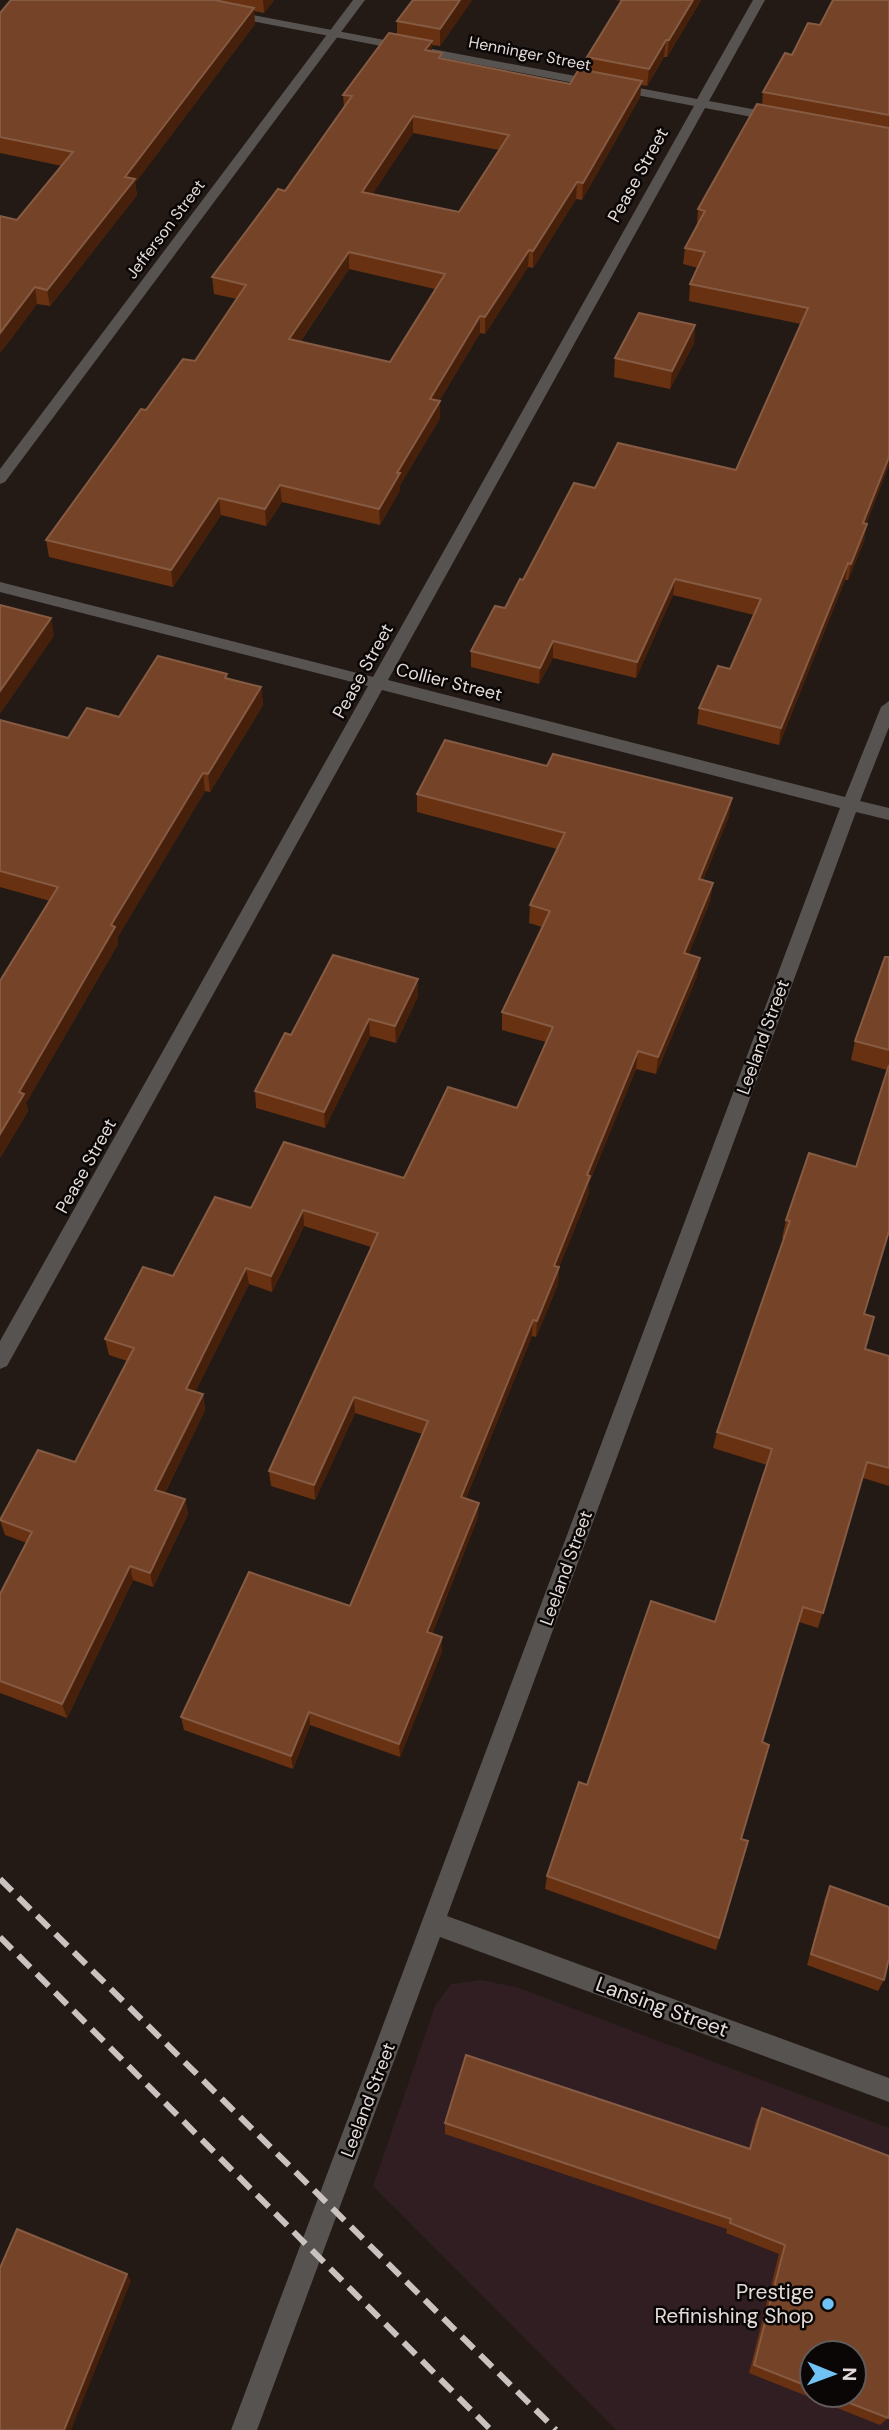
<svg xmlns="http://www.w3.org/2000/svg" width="889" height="2430" viewBox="0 0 889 2430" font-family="'DM Sans',sans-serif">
<rect width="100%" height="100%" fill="#231a16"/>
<path fill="#301e22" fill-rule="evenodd" d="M481 1980 516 1987 889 2128V2430H616L373 2186 435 2006 451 1984ZM812 2353H854V2395H812Z"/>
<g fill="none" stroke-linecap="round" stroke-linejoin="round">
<polygon fill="#575350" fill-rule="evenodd" points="753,0 765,0 709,101 778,114 784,118 778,122 705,108 388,680 845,797 881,707 889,701 889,727 860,801 889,808 889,820 856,812 447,1916 889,2078 889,2102 440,1937 257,2430 231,2430 840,808 382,690 7,1366 0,1369 0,1341 368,686 0,592 0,582 373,677 694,106 230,17 224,13 226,10 697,99"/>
<polygon fill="#575350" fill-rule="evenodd" points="353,0 365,0 5,482 0,484 0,469"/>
<g stroke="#c9c2bf" stroke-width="6" stroke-dasharray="17 9" stroke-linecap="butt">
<polyline points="0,1879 556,2430"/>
<polyline points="0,1937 491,2430"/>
</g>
</g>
<g fill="#683112" fill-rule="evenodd">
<polygon points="11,0 274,0 264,13 254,11 255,24 135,183 137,195 50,306 37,304 0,353 0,216 17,220 62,166 0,153 0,13"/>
<path d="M472 0 440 46 432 45V51L442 59 570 84 586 70 587 57 621 1 615 0H701L667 57H664L647 86 641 85 640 97 582 200 576 199 533 268 528 267 485 334 480 333 439 401 440 418 400 485V490L380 525 282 502 266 526 221 515 173 587 49 557 46 540 146 410 195 361 237 299 214 294 212 277 285 191 344 107 343 95 397 35V21ZM413 133 499 150 459 212 372 194ZM349 269 435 289 390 362 300 342Z"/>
<polygon points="889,0 889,465 866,524 864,541 848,580 845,580 779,745 697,724 699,708 730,669 754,615 673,595 636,678 553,658 539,684 471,667 471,651 505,608 523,580 595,488 736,470 801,324 689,301 690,284 698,268 683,264 685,248 697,225 698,209 762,105 763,92 792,55 820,25"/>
<polygon points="695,325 694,343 670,389 614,377 615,358"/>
<polygon points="228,678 261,687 263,705 210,792 205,791 117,938 118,944 26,1103 28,1111 0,1158 50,901 0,887 0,720 68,738 119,717"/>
<polygon points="417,794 729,816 703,880 713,883 710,901 688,955 697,976 656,1074 636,1069 589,1183 589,1193 559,1267 558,1284 536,1337 532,1336 466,1498 478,1517 432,1634 442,1637 442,1651 400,1757 310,1725 293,1769 184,1730 181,1717 350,1606 422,1434 355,1413 315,1500 271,1486 269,1471 371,1247 304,1226 272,1292 249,1284 195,1392 203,1394 205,1410 165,1493 185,1499 188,1514 153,1587 133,1580 67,1718 0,1693 0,1594 27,1543 5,1535 0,1520 75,1462 127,1361 109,1355 105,1339 173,1276 251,1208 404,1178 517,1108 546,1042 502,1030 502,1012 542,927 529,923 530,905 557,849 417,812"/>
<polygon points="889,957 889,1232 864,1314 865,1349 889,1356 889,1486 863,1478 818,1628 799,1622 762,1743 741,1839 748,1841 716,1950 545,1889 547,1876 587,1785 715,1622 767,1465 713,1448 717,1432 784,1239 782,1238 786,1220 856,1167 887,1070 851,1060 855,1041"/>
<polygon points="418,996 396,1043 370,1036 325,1128 256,1108 255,1091 291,1035"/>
<polygon points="830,1886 884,1980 878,1991 807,1965 825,1898"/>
<path d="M762 2108 888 2418 880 2425 749 2373 779 2254 726 2233 727 2229 445 2134V2123L749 2149 756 2120ZM812 2353 854 2395H812Z"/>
</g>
<g fill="#47200b">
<polygon points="263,0 274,0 264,13"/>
<polygon points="460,0 472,0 440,46 440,29"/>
<polygon points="693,0 701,0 667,57 669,40"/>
<polygon points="254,8 255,24 135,183 137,195 50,306 47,290 125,177"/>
<polygon points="666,40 664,57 647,86 649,69"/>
<polygon points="432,41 432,58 425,50"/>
<polygon points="642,81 640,97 582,200 583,183"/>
<polygon points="413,116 413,133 363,209 362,192"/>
<polygon points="577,182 576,199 533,268 533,251"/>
<polygon points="529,250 528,267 485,334 485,317"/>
<polygon points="349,252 349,269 290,356 289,339"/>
<polygon points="35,287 37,304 0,353 0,333"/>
<polygon points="480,316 480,333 430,415 430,399"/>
<polygon points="695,325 694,343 670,389 672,371"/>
<polygon points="440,401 440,418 400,485 400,490 380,525 379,509 397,473"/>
<polygon points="889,457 889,465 860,540 863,523"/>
<polygon points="280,485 282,502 266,526 265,509"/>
<polygon points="219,498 221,515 173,587 171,570"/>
<polygon points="867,524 864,541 848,580 851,564"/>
<polygon points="848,563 845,580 779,745 781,728"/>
<polygon points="675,579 673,595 636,678 637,662"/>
<polygon points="51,618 54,636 0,714 0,691"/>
<polygon points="553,641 553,658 539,684 540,668"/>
<polygon points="261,687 263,705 210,792 208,774"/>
<polygon points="203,773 205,791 117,938 118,944 26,1103 28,1111 0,1158 0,1134 19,1092 111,925"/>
<polygon points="732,798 729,816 696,897 699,879"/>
<polygon points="713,883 710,901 682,971 684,953"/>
<polygon points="700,958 697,976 656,1074 658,1057"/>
<polygon points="418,979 418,996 396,1043 395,1026"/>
<polygon points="369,1019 370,1036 325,1128 324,1112"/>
<polygon points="638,1051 636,1069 589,1183 589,1193 553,1282 554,1266 587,1175"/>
<polygon points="303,1210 304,1226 272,1292 271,1276"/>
<polygon points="559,1267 558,1284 536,1337 537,1321"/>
<polygon points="246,1268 249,1284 189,1404 186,1389"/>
<polygon points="533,1320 532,1336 460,1512 461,1497"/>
<polygon points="203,1394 205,1410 159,1505 155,1490"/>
<polygon points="354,1397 355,1413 315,1500 314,1485"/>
<polygon points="185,1499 188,1514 153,1587 150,1573"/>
<polygon points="479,1503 478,1517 427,1646 427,1632"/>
<polygon points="130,1566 133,1580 67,1718 62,1704"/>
<polygon points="442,1637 442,1651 400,1757 399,1744"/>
<polygon points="309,1712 310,1725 293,1769 291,1756"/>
<polygon points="127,2274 131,2281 71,2430 64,2430"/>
</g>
<g fill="#754327" stroke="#865b43" stroke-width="2" fill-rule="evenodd">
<polygon points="11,0 214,0 254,8 125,177 135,179 47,290 35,287 0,333 0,216 17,220 73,152 0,137 0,13"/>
<polygon points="413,0 460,0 440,29 397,21"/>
<polygon points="622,0 693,0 669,40 666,40 649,69 587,57"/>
<polygon points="833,0 889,0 889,115 763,92 785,53 792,55 808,23 820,25"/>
<path d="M389 33 432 41 425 50 442 53 439 58 570 84 579 69 642 81 583 183 577 182 533 251 529 250 485 317 480 316 430 399 440 401 397 473H400L379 509 280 485 265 509 219 498 171 570 46 540 141 409 146 410 183 359 195 361 246 285 212 277 278 189 285 191 352 96 343 95ZM413 116 509 135 459 212 362 192ZM349 252 445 274 390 362 289 339Z"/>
<polygon points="757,104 889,128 889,457 863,523 867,524 851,564 848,563 781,728 699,708 718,666 730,669 761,599 675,579 637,662 553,641 540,668 471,651 495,606 505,608 520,579 523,580 574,483 595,488 618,443 736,470 808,308 690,284 705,252 685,248 705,211 698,209"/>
<polygon points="639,313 695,325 672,371 615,358"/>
<polygon points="0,605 51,618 0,691"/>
<polygon points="158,656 227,674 225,678 261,687 208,774 203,773 111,925 115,927 19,1092 24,1094 0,1134 0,981 58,887 0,871 0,720 68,738 87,708 119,717"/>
<polygon points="445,740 547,766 553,754 732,798 699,879 713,883 684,953 700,958 658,1057 638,1051 587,1175 590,1176 554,1266 559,1267 537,1321 533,1320 461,1497 479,1503 427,1632 442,1637 399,1744 309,1712 291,1756 181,1717 249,1572 350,1606 428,1421 354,1397 314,1485 269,1471 378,1233 303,1210 271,1276 246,1268 186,1389 203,1394 155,1490 185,1499 150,1573 130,1566 62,1704 0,1681 0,1594 32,1532 0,1520 38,1450 75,1462 134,1348 105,1339 143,1267 173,1276 215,1197 251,1208 284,1142 404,1178 448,1087 517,1108 553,1027 502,1012 550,911 530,905 565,833 417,794"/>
<polygon points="333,955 418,979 395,1026 369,1019 324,1112 255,1091 285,1033 291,1035"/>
<polygon points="885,957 889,957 889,1050 855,1041"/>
<polygon points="889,1065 889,1231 864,1314 874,1317 865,1349 889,1356 889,1468 867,1462 823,1613 803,1607 762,1742 769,1745 741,1839 748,1841 719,1938 547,1876 579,1782 587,1785 651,1601 715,1622 772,1449 717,1432 790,1221 786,1220 809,1153 856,1167"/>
<polygon points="830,1886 889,1907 889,1958 884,1980 811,1954"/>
<polygon points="466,2055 750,2149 762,2108 889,2156 889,2413 888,2418 829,2395 854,2395 854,2353 812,2353 812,2388 754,2365 785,2245 730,2223 731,2219 445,2123"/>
<polygon points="17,2229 127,2274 64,2430 0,2430 0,2268"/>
</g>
<circle fill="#70c2f4" stroke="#0a0605" stroke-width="2.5" cx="828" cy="2304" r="7"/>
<g text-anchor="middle" stroke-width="5" stroke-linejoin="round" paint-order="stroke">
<g font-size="16" fill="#e2dbd9" stroke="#0a0605">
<text transform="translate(530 53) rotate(11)" y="6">Henninger Street</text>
<text transform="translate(165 229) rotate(-53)" y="6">Jefferson Street</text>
</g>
<g font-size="18" fill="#e2dbd9" stroke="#0a0605">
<text transform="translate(638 175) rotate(-61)" y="6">Pease Street</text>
<text transform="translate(363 671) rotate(-61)" y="6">Pease Street</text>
<text transform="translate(449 682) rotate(14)" y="6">Collier Street</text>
<text transform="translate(763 1037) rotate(-70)" y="6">Leeland Street</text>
<text transform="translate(86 1166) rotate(-61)" y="6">Pease Street</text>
<text transform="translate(566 1568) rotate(-70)" y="6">Leeland Street</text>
<text transform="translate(368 2100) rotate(-69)" y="6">Leeland Street</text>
</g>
<g font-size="21" fill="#e2dbd9" stroke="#0a0605">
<text transform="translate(662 2007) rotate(20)" y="7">Lansing Street</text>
</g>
<g font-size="21" fill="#e2dbd9" stroke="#0a0605" text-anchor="end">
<text x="814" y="2299">Prestige<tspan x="814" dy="24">Refinishing Shop</tspan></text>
</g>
</g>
<g transform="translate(833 2374) rotate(91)"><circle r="33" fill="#0a0605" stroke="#605b5a" stroke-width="2"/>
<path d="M0-5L12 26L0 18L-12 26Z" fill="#70c2f4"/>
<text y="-10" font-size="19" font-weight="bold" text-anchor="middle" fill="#e2dbd9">N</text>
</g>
</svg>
